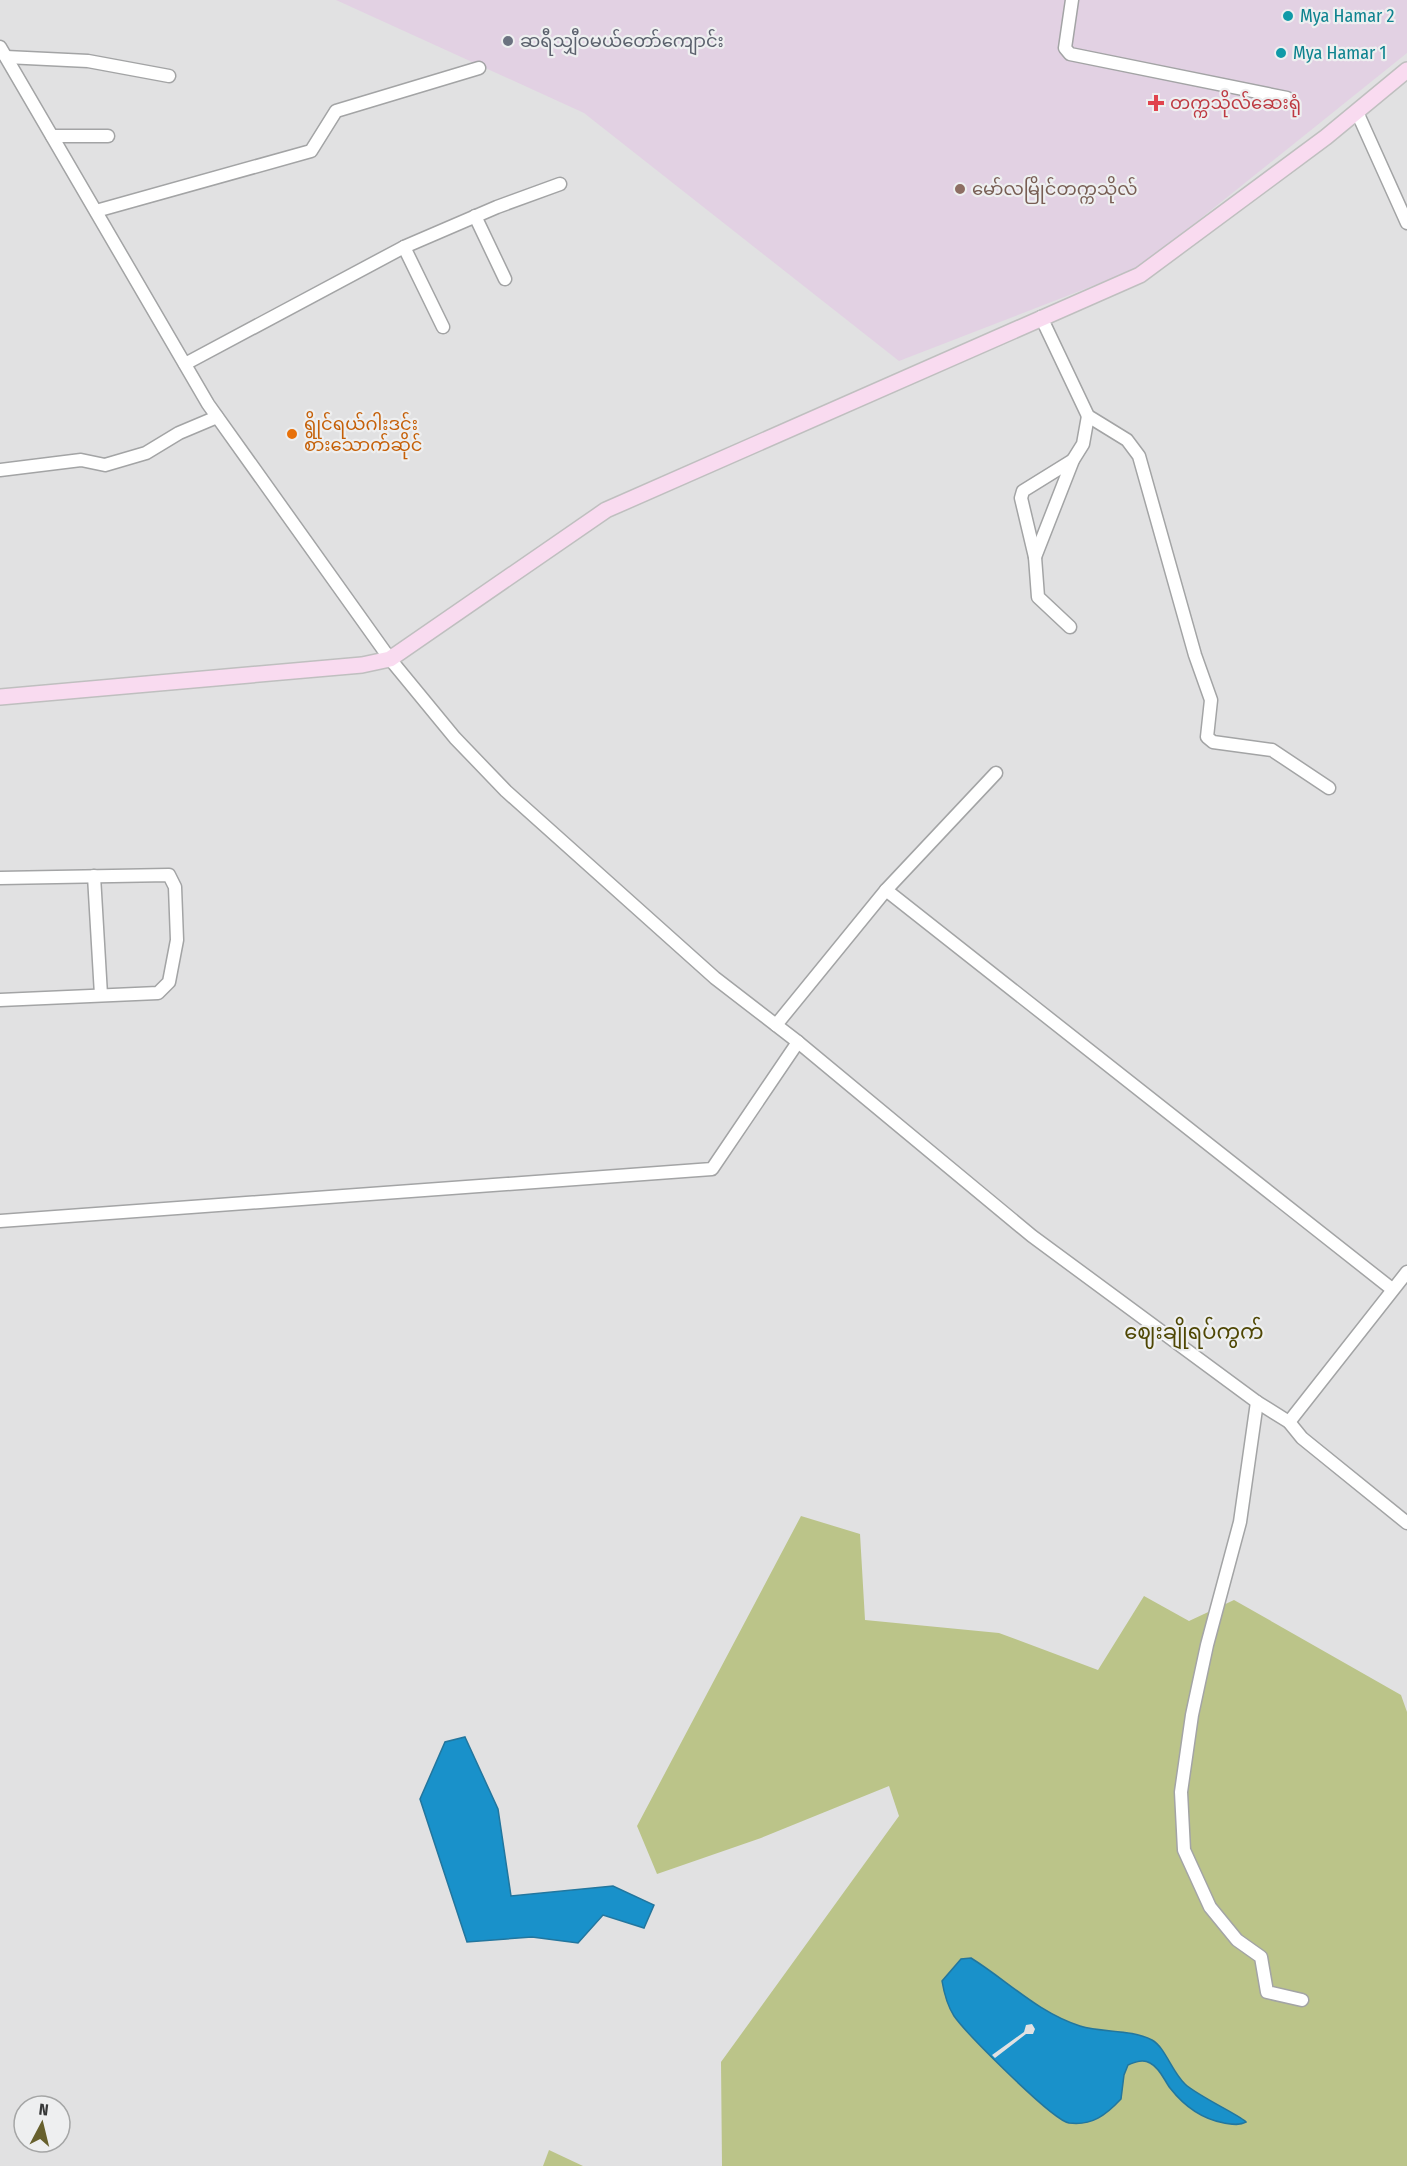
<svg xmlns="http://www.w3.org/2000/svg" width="1407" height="2166" viewBox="0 0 1407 2166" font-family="'Fira Sans Condensed','Noto Sans Myanmar',sans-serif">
<rect width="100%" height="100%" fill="#e1e1e2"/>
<polygon fill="#e2d1e3" points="336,0 1407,0 1407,53 1139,268 899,361 584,113"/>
<g fill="#bbc489">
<polygon points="801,1516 860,1534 865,1620 999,1633 1098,1670 1144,1596 1189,1621 1234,1600 1401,1695 1407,1712 1407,2166 722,2166 721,2062 899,1816 889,1786 761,1838 657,1874 637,1826"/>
<polygon points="549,2150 583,2166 543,2166"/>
</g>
<g fill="#1991ca" stroke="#22769e" stroke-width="1.5">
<polygon points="465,1737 498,1809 511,1896 613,1886 654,1905 644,1928 603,1915 578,1943 532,1937 467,1942 420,1799 445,1742"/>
<path d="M971 1958C1008 1981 1037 2012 1080 2026 1103 2033 1130 2029 1152 2040 1165 2047 1172 2072 1185 2084 1196 2095 1243 2117 1246 2122 1239 2126 1231 2124 1224 2123 1202 2119 1184 2106 1170 2088 1164 2080 1160 2068 1150 2063 1143 2059 1135 2062 1128 2065L1124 2075 1121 2099C1106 2115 1092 2126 1069 2123 1052 2120 966 2033 954 2016 947 2005 944 1993 942 1981L961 1959Z"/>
</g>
<polygon fill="#e1e1e2" points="1032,2024 1035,2029 1033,2034 1026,2034 995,2058 992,2055 1024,2032 1026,2025"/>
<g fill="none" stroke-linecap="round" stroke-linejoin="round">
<g stroke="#a3a4a5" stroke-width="15">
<g id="minor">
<polyline points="1072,0 1065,48 1070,54 1287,98"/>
<polyline points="0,47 208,404 390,659 455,738 506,791 715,978 798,1042 1032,1236 1257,1402 1289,1422 1302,1438 1407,1523"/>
<polyline points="6,57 88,61 169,76"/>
<polyline points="1357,112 1407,223"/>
<polyline points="52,136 108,136"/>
<polyline points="96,211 311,151 336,111 479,68"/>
<polyline points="475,216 505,279"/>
<polyline points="404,247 443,327"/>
<polyline points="1041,317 1088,416 1127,440 1139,456 1195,655 1211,700 1207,737 1213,742 1272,750 1329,788"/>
<polyline points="185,364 404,247 497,207 560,184"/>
<polyline points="0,470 81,460 105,465 146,453 179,433 217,417"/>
<polyline points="1035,557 1073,460 1083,444 1088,416"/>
<polyline points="1070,627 1038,597 1035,557 1021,498 1023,491 1073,460"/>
<polyline points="94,876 101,995"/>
<polyline points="0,878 169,875 175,887 177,940 169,982 158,993 0,1000"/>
<polyline points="886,890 1392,1289"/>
<polyline points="776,1025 886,890 996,773"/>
<polyline points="0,1221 712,1169 798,1042"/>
<polyline points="1257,1402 1240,1522 1207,1645 1192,1715 1181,1792 1184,1850 1210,1907 1237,1940 1261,1957 1267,1992 1302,2000"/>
<polyline points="1289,1422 1407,1272"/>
</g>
</g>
<g stroke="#bfbfbf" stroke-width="18">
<polyline id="major" points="0,697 362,665 390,659 606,510 1140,275 1326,137 1407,70"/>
</g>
<use href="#minor" stroke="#fff" stroke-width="12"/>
<use href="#major" stroke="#f9dbf0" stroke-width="15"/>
</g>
<g fill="#0f9aa8" stroke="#eeeff0" stroke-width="2">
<circle cx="1288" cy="16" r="6"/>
<circle cx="1281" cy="53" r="6"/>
</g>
<circle fill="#6b7280" stroke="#eeeff0" stroke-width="2" cx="508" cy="41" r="6"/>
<path fill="#e0444e" stroke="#eeeff0" stroke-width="2" d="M1153 94h6v6h6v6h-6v6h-6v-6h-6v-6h6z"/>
<circle fill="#8d6e63" stroke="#eeeff0" stroke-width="2" cx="960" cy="189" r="6"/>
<circle fill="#e8710a" stroke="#eeeff0" stroke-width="2" cx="292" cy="434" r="6"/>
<g text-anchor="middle" stroke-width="4.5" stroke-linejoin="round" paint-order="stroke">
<g font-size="18" fill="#0d838f" stroke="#eeeff0" text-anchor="start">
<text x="1300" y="22">Mya Hamar 2</text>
<text x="1293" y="59">Mya Hamar 1</text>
</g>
<g font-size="18" fill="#5b616d" stroke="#eeeff0" text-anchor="start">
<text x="520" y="47">ဆရီသျှီဝမယ်တော်ကျောင်း</text>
</g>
<g font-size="18" fill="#be3a42" stroke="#eeeff0" text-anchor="start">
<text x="1170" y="109">တက္ကသိုလ်ဆေးရုံ</text>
</g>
<g font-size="18" fill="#785e54" stroke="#eeeff0" text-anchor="start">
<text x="972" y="195">မော်လမြိုင်တက္ကသိုလ်</text>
</g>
<g font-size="18" fill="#c56008" stroke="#eeeff0" text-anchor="start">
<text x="304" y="430">ရွိုင်ရယ်ဂါးဒင်း<tspan x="304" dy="21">စားသောက်ဆိုင်</tspan></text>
</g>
<g font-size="21" fill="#4f4704" stroke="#eeeff0">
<text x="1194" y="1339">ဈေးချိုရပ်ကွက်</text>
</g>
</g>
<g transform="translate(42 2124) rotate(7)"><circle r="28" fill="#eeeff0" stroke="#a5a6a6" stroke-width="1.5"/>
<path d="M0-4.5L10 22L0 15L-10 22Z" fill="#67602d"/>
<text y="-9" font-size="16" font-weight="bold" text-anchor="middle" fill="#373838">N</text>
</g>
</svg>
